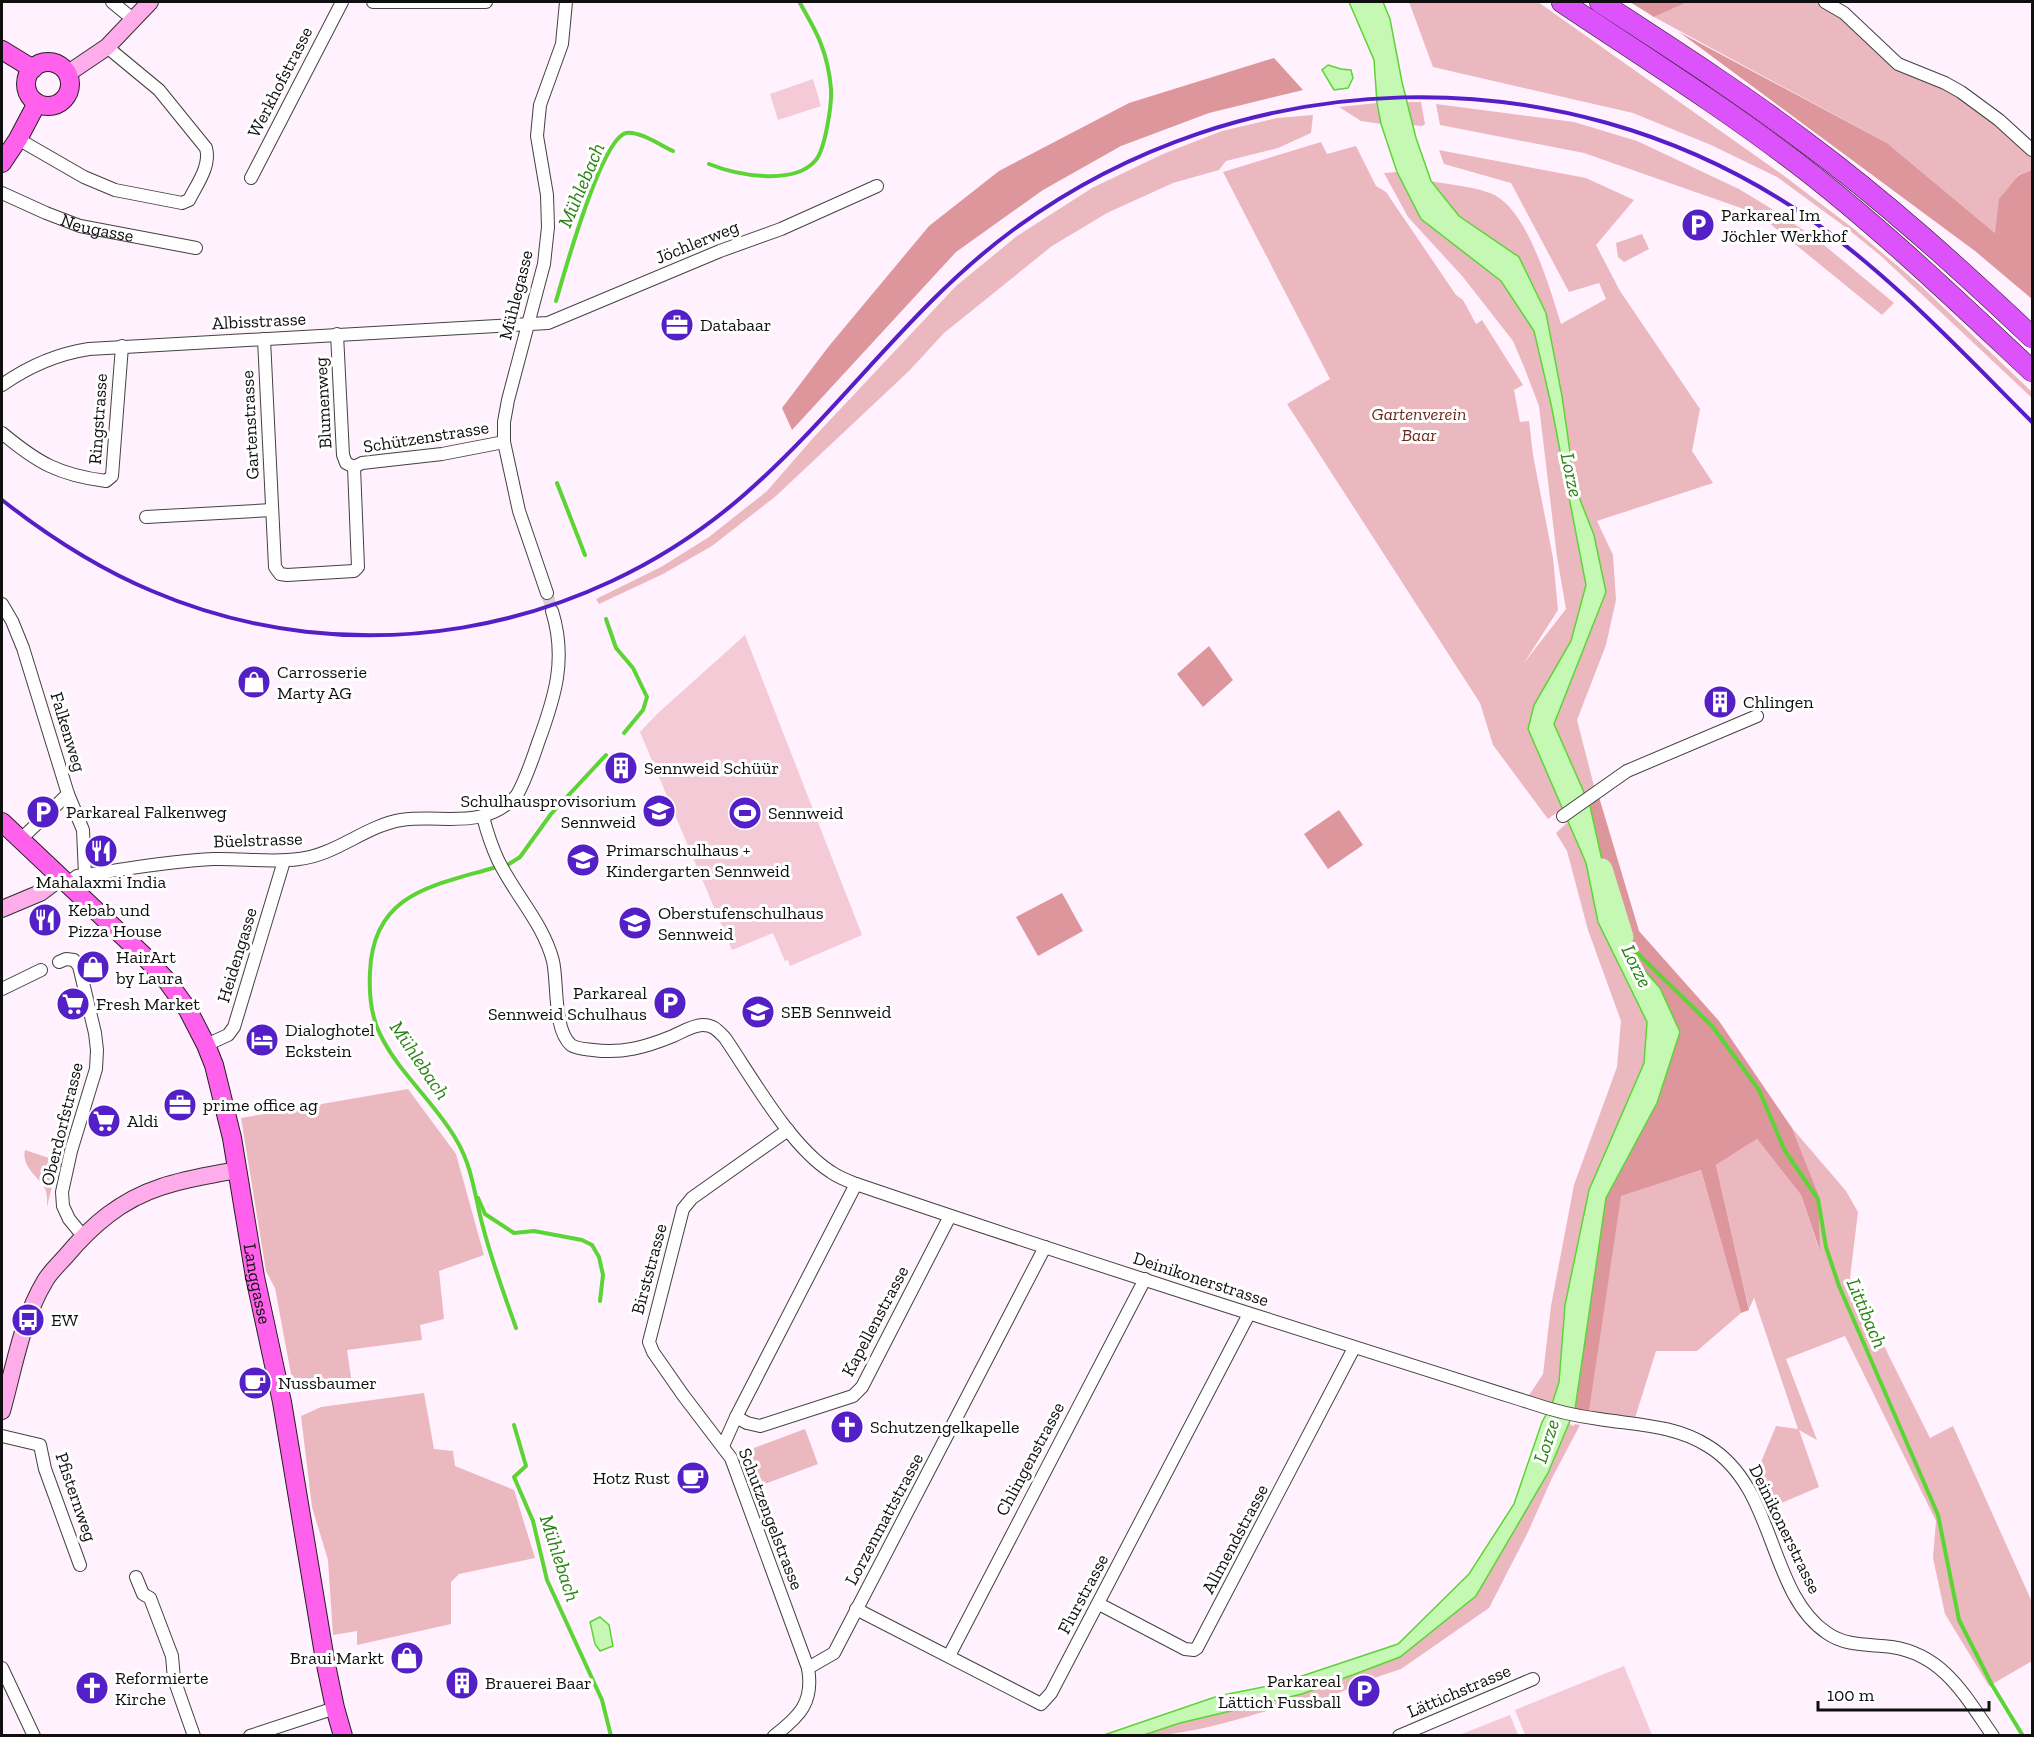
<svg xmlns="http://www.w3.org/2000/svg" width="2034" height="1737" viewBox="0 0 2034 1737" font-family="'Zilla Slab',serif">
<rect width="100%" height="100%" fill="#fff1fd"/>
<g fill="#ecb8c0">
<polygon points="1409,2 1538,2 1783,175 1854,229 1920,285 2032,392 2032,398 1881,256 1844,226 1777,177 1711,145 1633,113 1433,67"/>
<polygon points="1688,2 1825,2 1877,46 1945,83 2032,150 2032,170 2018,175 1995,233 1887,143 1654,17"/>
<polygon points="1408,102 1421,102 1425,124 1422,126 1412,125"/>
<polygon points="1377,103 1381,124 1361,121 1339,107"/>
<polygon points="1436,104 1574,122 1637,141 1739,189 1767,206 1818,240 1894,303 1882,315 1758,214 1584,153 1440,125"/>
<polygon points="1313,115 1311,133 1278,148 1226,161 1219,170 1173,183 1107,213 1052,246 944,333 909,371 776,496 712,546 663,574 599,604 596,599 661,567 709,537 767,491 814,437 956,286 1017,236 1092,188 1163,154 1222,131 1277,118"/>
<polygon points="1321,142 1327,154 1356,146 1376,186 1386,192 1456,295 1463,300 1476,324 1482,320 1523,385 1514,390 1520,422 1529,421 1533,455 1553,558 1558,610 1524,663 1566,609 1557,557 1539,406 1524,367 1513,341 1463,277 1408,217 1384,173 1397,172 1421,219 1501,281 1534,331 1551,404 1586,585 1571,641 1534,705 1529,729 1563,808 1548,819 1493,745 1480,703 1287,404 1330,379 1223,172"/>
<path d="M1439 150 1586 178 1634 200 1596 245 1620 291 1700 409 1692 451 1713 483 1597 521 1613 555 1616 600 1606 645 1577 720 1595 790 1584 795 1554 724 1606 592 1594 535 1575 487 1562 396 1546 313 1519 257 1459 216 1431 181C1450 185 1472 186 1490 193 1527 206 1550 289 1561 324L1606 299 1599 283 1569 292 1511 183 1444 164Z"/>
<polygon points="1642,234 1649,249 1624,262 1618,257 1616,243"/>
<polygon points="1569,821 1586,863 1598,922 1647,1022 1644,1063 1589,1190 1565,1305 1559,1382 1552,1404 1528,1397 1543,1374 1551,1306 1574,1185 1617,1067 1621,1021 1588,930 1567,851 1556,833"/>
<polygon points="408,1089 456,1154 484,1255 439,1271 444,1319 420,1325 422,1340 347,1350 352,1384 310,1390 308,1387 298,1384 291,1374 275,1288 266,1271 241,1118"/>
<polygon points="1792,1128 1846,1191 1858,1212 1850,1278 1930,1438 1953,1426 2032,1602 2032,1661 1989,1686 1945,1614 1933,1558 1936,1521 1845,1336 1786,1359 1817,1440 1799,1430 1819,1487 1763,1511 1751,1486 1776,1426 1798,1429 1754,1298 1749,1309 1716,1165 1757,1139 1801,1195 1819,1249 1818,1193"/>
<path d="M25 1150 49 1158 54 1167V1178L47 1207C47 1201 48 1193 44 1187 38 1177 21 1166 25 1150Z"/>
<polygon points="1701,1170 1741,1313 1697,1351 1656,1351 1634,1421 1589,1412 1620,1196"/>
<polygon points="424,1393 434,1449 453,1451 455,1466 514,1490 535,1558 459,1574 451,1582 451,1624 357,1645 357,1631 333,1635 328,1560 312,1507 301,1416 321,1407"/>
<path d="M1569 1424 1574 1426V1424L1580 1425 1552 1478 1528 1532 1489 1608 1401 1669 1380 1676 1304 1707 1302 1700C1253 1715 1194 1735 1144 1736L1180 1723 1302 1694 1400 1657 1476 1596 1548 1473Z"/>
<polygon points="805,1429 818,1464 751,1489 738,1454"/>
</g>
<g fill="#de969d">
<polygon points="1630,2 1688,2 1654,17"/>
<polygon points="1679,32 1887,143 1995,233 1999,199 2019,175 2032,170 2032,299 1975,251"/>
<polygon points="1274,58 1303,90 1209,113 1121,146 1043,190 956,252 792,430 782,408 829,346 929,226 999,171 1129,103"/>
<polygon points="1209,646 1233,680 1203,707 1177,674"/>
<polygon points="1599,797 1639,931 1719,1021 1792,1128 1818,1193 1820,1251 1801,1195 1757,1139 1716,1165 1749,1310 1741,1313 1701,1170 1621,1196 1589,1412 1574,1412 1606,1198 1657,1103 1660,988 1639,964 1612,904 1590,806"/>
<polygon points="1339,810 1363,845 1328,869 1304,834"/>
<polygon points="1062,893 1083,931 1038,956 1016,917"/>
</g>
<g fill="#f3cad6">
<polygon points="813,79 821,106 778,120 770,94"/>
<polygon points="745,635 862,935 790,966 788,960 785,961 773,933 732,950 640,732 657,714"/>
<polygon points="1624,1666 1652,1735 1525,1735 1515,1710"/>
<polygon points="1510,1715 1518,1735 1459,1735"/>
</g>
<g fill="#c5f9b3" stroke="#5cd436" stroke-width="1.5">
<polygon points="1349,2 1383,2 1390,19 1402,82 1416,138 1431,181 1459,216 1519,257 1546,313 1562,396 1575,487 1594,535 1606,592 1554,724 1590,806 1612,905 1639,964 1660,988 1680,1032 1657,1103 1606,1198 1575,1409 1548,1473 1476,1596 1400,1657 1302,1694 1180,1723 1144,1735 1101,1736 1218,1696 1278,1684 1398,1644 1469,1574 1514,1504 1542,1422 1552,1404 1559,1382 1565,1305 1589,1190 1644,1063 1647,1022 1598,922 1586,863 1528,729 1534,705 1571,641 1586,585 1551,404 1534,331 1501,281 1421,219 1397,172 1381,124 1377,103 1374,60"/>
<polygon points="1328,65 1341,69 1351,70 1353,78 1348,88 1334,90 1322,70"/>
<polygon points="600,1617 609,1625 613,1646 600,1651 595,1644 590,1622"/>
</g>
<g fill="none" stroke-linecap="round" stroke-linejoin="round">
<g stroke="#5cd436" stroke-width="4">
<path d="M709 164C736 175 793 186 815 161 825 151 832 104 831 89 830 76 826 57 821 44 816 30 807 16 800 3"/>
<path d="M556 301C564 274 601 139 626 133 638 130 662 146 673 151"/>
<polyline points="557,483 585,555"/>
<polyline points="606,619 616,648 633,668 647,697 643,710 624,733"/>
<polyline points="509,864 520,857 551,814 606,755"/>
<path d="M493 868C431 886 373 894 370 972 369 992 371 1016 380 1034 399 1074 436 1103 457 1141 471 1165 474 1190 480 1215 489 1254 503 1291 516 1328"/>
<polyline points="1628,944 1712,1026 1759,1090 1785,1151 1818,1199 1826,1247 1839,1286 1938,1515 1959,1620 1992,1685 2023,1736"/>
<polyline points="478,1198 485,1214 514,1233 534,1231 582,1240 592,1245 599,1257 603,1275 600,1301"/>
<polyline points="514,1425 526,1466 514,1477 533,1521 547,1580 602,1700 611,1736"/>
</g>
<polyline stroke="#c5f9b3" stroke-width="21" points="1602,869 1623,937"/>
<polyline stroke="#dbcfd9" stroke-width="12" stroke-dasharray="12 6" stroke-linecap="butt" points="547,593 552,611"/>
<g stroke="#424242" stroke-width="14">
<g id="street">
<polyline points="112,2 134,20"/>
<polyline points="373,2 486,2"/>
<polyline points="1825,2 1844,13 1898,64 1945,83 1961,92 1999,120 2032,150"/>
<path d="M18 139 84 177 115 190 182 203 189 200C197 184 211 166 206 148L159 90 107 47"/>
<polyline points="251,178 342,2"/>
<path id="s1" d="M2 193 46 213 80 226 196 248"/>
<polyline points="264,339 275,567 280,574 287,575 354,571 358,567 354,467 346,463 343,455 337,334"/>
<path d="M2 385C29 366 56 354 89 349L548 323 720 251 781 229 877 186"/>
<path d="M2 433C38 463 59 475 106 481L112 476 122 346"/>
<polyline points="354,467 362,463 442,454 504,442"/>
<polyline points="146,517 272,510"/>
<polyline points="547,593 519,511 504,442 504,422 508,400 544,264 548,227 547,195 537,136 540,105 562,44 566,2"/>
<polyline points="2,604 12,621 23,648 68,794 83,830 85,875"/>
<polyline points="1563,816 1627,771 1757,716"/>
<path d="M483 817C487 832 492 847 498 860 515 895 543 923 553 961 558 983 553 1029 571 1045 577 1049 586 1049 593 1050 622 1054 646 1047 673 1036 682 1032 693 1025 703 1025 714 1025 718 1031 725 1038 753 1079 790 1146 831 1172 838 1177 848 1181 856 1184 1079 1260 1304 1331 1528 1402 1551 1410 1575 1416 1599 1419 1637 1425 1675 1425 1708 1446 1777 1488 1767 1592 1827 1633 1847 1647 1870 1644 1892 1647 1944 1655 1965 1696 1993 1736"/>
<polyline points="20,840 68,794"/>
<path d="M67 884 77 876C122 870 167 861 213 859 241 858 271 863 299 859 336 855 365 826 401 820 445 814 483 831 517 795 526 779 532 761 538 743 555 697 567 659 552 611"/>
<polyline points="59,962 66,959 74,960 79,966 95,1033 97,1050 96,1069 71,1151 62,1192 63,1206 69,1219 83,1236"/>
<polyline points="2,989 41,970"/>
<polyline points="206,1045 228,1035 234,1027 284,861"/>
<polyline points="736,1417 747,1423 760,1426 853,1396 862,1387 950,1216"/>
<polyline points="2,1436 40,1445 45,1469 80,1565"/>
<polyline points="723,1446 736,1417 856,1184"/>
<polyline points="136,1577 143,1594 150,1598 172,1656 174,1679 194,1736"/>
<polyline points="1099,1604 1185,1649 1194,1650 1197,1648 1354,1348"/>
<polyline points="856,1609 1041,1704 1051,1693 1249,1314"/>
<polyline points="949,1656 1145,1279"/>
<polyline points="2,1668 34,1736"/>
<polyline points="808,1668 834,1653 1045,1247"/>
<polyline points="250,1736 335,1708"/>
<path d="M774 1736C800 1716 814 1702 808 1668L731 1458 683 1395 653 1352 649 1342 683 1209 692 1198 788 1130"/>
<polyline points="1399,1736 1533,1679"/>
</g>
</g>
<g stroke="#313131" stroke-width="18">
<g id="secondary">
<polyline points="67,74 107,47 150,2"/>
<polyline points="2,909 40,893 60,878"/>
<path d="M2 1411C14 1368 22 1319 45 1281 50 1272 59 1264 66 1256 92 1225 121 1200 161 1187 185 1179 211 1175 237 1170"/>
</g>
</g>
<g stroke="#202020" stroke-width="20">
<g id="primary">
<polyline points="2,50 33,69"/>
<circle cx="48" cy="84" r="22"/>
<polyline points="2,163 18,139 37,103"/>
<path id="s2" d="M2 822 143 955 167 981 188 1010 206 1045 214 1065 232 1138 255 1277 282 1402 325 1660 335 1708 343 1736"/>
</g>
</g>
<g stroke="#202020" stroke-width="22">
<g id="highway">
<path d="M1562 2C1641 55 1722 106 1798 164 1881 228 1956 300 2032 371"/>
<path d="M1600 2C1669 47 1738 91 1804 141 1885 201 1959 268 2032 337"/>
</g>
</g>
<use href="#street" stroke="#fff" stroke-width="12"/>
<use href="#secondary" stroke="#ffacea" stroke-width="16"/>
<use href="#primary" stroke="#ff61ec" stroke-width="18"/>
<use href="#highway" stroke="#dd53fb" stroke-width="21"/>
<path stroke="#541fc7" stroke-width="4" d="M2 500C48 536 97 568 152 591 351 676 583 636 745 494 840 411 911 305 1013 230 1243 61 1559 52 1797 210 1885 269 1958 348 2032 422"/>
</g>
<defs>
<g id="parking-disc" transform="scale(1.725)"><circle r="9.5" fill="#541fc7" stroke="#fff"/><path d="M-3.5-5.5H1a3.5 3.5 0 0 1 0 7H-1V5.5H-3.5ZM-1-3.4V-.6H.8a1.4 1.4 0 0 0 0-2.8Z" fill="#fff"/></g>
<g id="office-disc" transform="scale(1.725)"><circle r="9.5" fill="#541fc7" stroke="#fff"/><path d="M-6-3h4V-5.5h4V-3h4V5H-6ZM-1-4.5V-3h2v-1.5ZM-6 0V1H6V0Z" fill="#fff"/></g>
<g id="shop-disc" transform="scale(1.725)"><circle r="9.5" fill="#541fc7" stroke="#fff"/><path d="M-5-2.5h2.3a2.7 3.5 0 0 1 5.4 0H5L5.5 6h-11ZM-1.5-2.5h3a1.5 2.3 0 0 0-3 0Z" fill="#fff"/></g>
<g id="building-disc" transform="scale(1.725)"><circle r="9.5" fill="#541fc7" stroke="#fff"/><path d="M-4-6H4V6H1V3H-1V6H-4ZM-2.5-4.3h1.7v1.8h-1.7ZM.8-4.3h1.7v1.8H.8ZM-2.5-1h1.7V.8h-1.7ZM.8-1h1.7V.8H.8Z" fill="#fff"/></g>
<g id="school-disc" transform="scale(1.725)"><circle r="9.5" fill="#541fc7" stroke="#fff"/><path d="M0-5L7-2L0 1L-7-2ZM-4 1L0 2.5L4 1V4Q0 6-4 4Z" fill="#fff"/></g>
<g id="stadium-disc" transform="scale(1.725)"><circle r="9.5" fill="#541fc7" stroke="#fff"/><path d="M0-5a6.5 5 0 1 0 0 10a6.5 5 0 1 0 0-10ZM-3.5-1.8h7v3.6h-7Z" fill="#fff"/></g>
<g id="restaurant-disc" transform="scale(1.725)"><circle r="9.5" fill="#541fc7" stroke="#fff"/><path d="M-5-6h1v4h1v-4h1v4h1v-4h1v5L-1.5 .5V6h-2V.5L-5-1ZM5-6V6H3V1.5H1.5Q1.5-4 5-6Z" fill="#fff"/></g>
<g id="supermarket-disc" transform="scale(1.725)"><circle r="9.5" fill="#541fc7" stroke="#fff"/><path d="M-6-5.5h2.5l.6 2H6L4.5 2H-2.5L-4.4-4H-6ZM-1.5 3.2a1.3 1.3 0 1 0 .1 0ZM3 3.2a1.3 1.3 0 1 0 .1 0Z" fill="#fff"/></g>
<g id="hotel-disc" transform="scale(1.725)"><circle r="9.5" fill="#541fc7" stroke="#fff"/><path d="M-6-4.5h1.5V1H6V5H4.5V3h-9V5H-6ZM-4 0a1.8 1.8 0 1 1 3.6 0ZM.5 0V-2.5h3Q6-2.5 6 0Z" fill="#fff"/></g>
<g id="bus-disc" transform="scale(1.725)"><circle r="9.5" fill="#541fc7" stroke="#fff"/><path d="M-5-6H5V4H4V6H2V4H-2V6H-4V4H-5ZM-3.5-4V0h7V-4ZM-3.5 1.2v1.5H-2V1.2ZM2 1.2v1.5H3.5V1.2Z" fill="#fff"/></g>
<g id="cafe-disc" transform="scale(1.725)"><circle r="9.5" fill="#541fc7" stroke="#fff"/><path d="M-5.5-4.5H6V0H3Q3 3.5 0 3.5H-2.5Q-5.5 3.5-5.5 0ZM3-3.2v2h1.7v-2ZM-6 4.5H4V6H-6Z" fill="#fff"/></g>
<g id="church-disc" transform="scale(1.725)"><circle r="9.5" fill="#541fc7" stroke="#fff"/><path d="M-1.2-6h2.4v3.5h3.3v2.4h-3.3V6h-2.4V-.1h-3.3v-2.4h3.3Z" fill="#fff"/></g>
</defs>
<g fill-rule="evenodd">
<use href="#parking-disc" x="1698" y="225"/>
<use href="#office-disc" x="677" y="325"/>
<use href="#shop-disc" x="254" y="682"/>
<use href="#building-disc" x="1720" y="702"/>
<use href="#building-disc" x="621" y="768"/>
<use href="#school-disc" x="659" y="811"/>
<use href="#parking-disc" x="43" y="812"/>
<use href="#stadium-disc" x="745" y="813"/>
<use href="#restaurant-disc" x="101" y="851"/>
<use href="#school-disc" x="583" y="860"/>
<use href="#restaurant-disc" x="45" y="920"/>
<use href="#school-disc" x="635" y="923"/>
<use href="#shop-disc" x="93" y="967"/>
<use href="#parking-disc" x="670" y="1003"/>
<use href="#supermarket-disc" x="73" y="1004"/>
<use href="#school-disc" x="758" y="1012"/>
<use href="#hotel-disc" x="262" y="1040"/>
<use href="#office-disc" x="180" y="1105"/>
<use href="#supermarket-disc" x="104" y="1121"/>
<use href="#bus-disc" x="28" y="1320"/>
<use href="#cafe-disc" x="255" y="1383"/>
<use href="#church-disc" x="847" y="1427"/>
<use href="#cafe-disc" x="693" y="1478"/>
<use href="#shop-disc" x="407" y="1658"/>
<use href="#building-disc" x="462" y="1683"/>
<use href="#church-disc" x="92" y="1688"/>
<use href="#parking-disc" x="1364" y="1691"/>
</g>
<g text-anchor="middle" stroke-width="6" stroke-linejoin="round" paint-order="stroke">
<g font-size="18" fill="#0f0f0f" stroke="#fff">
<text transform="translate(280 82) rotate(-63)" y="6">Werkhofstrasse</text>
<text dy="6" stroke="none"><textPath href="#s1" startOffset="102">Neugasse</textPath></text>
<text transform="translate(697 242) rotate(-22)" y="6">Jöchlerweg</text>
<text transform="translate(516 295) rotate(-76)" y="6">Mühlegasse</text>
<text transform="translate(259 321) rotate(-3)" y="6">Albisstrasse</text>
<text transform="translate(323 403) rotate(-93)" y="6">Blumenweg</text>
<text transform="translate(98 419) rotate(-86)" y="6">Ringstrasse</text>
<text transform="translate(250 425) rotate(-93)" y="6">Gartenstrasse</text>
<text transform="translate(426 437) rotate(-9)" y="6">Schützenstrasse</text>
<text transform="translate(68 732) rotate(73)" y="6">Falkenweg</text>
<text transform="translate(258 840) rotate(-2)" y="6">Büelstrasse</text>
<text transform="translate(237 955) rotate(-73)" y="6">Heidengasse</text>
<text transform="translate(62 1124) rotate(-76)" y="6">Oberdorfstrasse</text>
<text transform="translate(649 1269) rotate(-75)" y="6">Birststrasse</text>
<text transform="translate(1201 1279) rotate(18)" y="6">Deinikonerstrasse</text>
<text dy="6" stroke="none"><textPath href="#s2" startOffset="549">Langgasse</textPath></text>
<text transform="translate(875 1321) rotate(-62)" y="6">Kapellenstrasse</text>
<text transform="translate(1030 1459) rotate(-62)" y="6">Chlingenstrasse</text>
<text transform="translate(76 1497) rotate(71)" y="6">Pfisternweg</text>
<text transform="translate(771 1519) rotate(69)" y="6">Schutzengelstrasse</text>
<text transform="translate(884 1519) rotate(-62)" y="6">Lorzenmattstrasse</text>
<text transform="translate(1785 1529) rotate(64)" y="6">Deinikonerstrasse</text>
<text transform="translate(1235 1539) rotate(-62)" y="6">Allmendstrasse</text>
<text transform="translate(1083 1594) rotate(-62)" y="6">Flurstrasse</text>
<text transform="translate(1459 1691) rotate(-23)" y="6">Lättichstrasse</text>
</g>
<g font-size="18" fill="#0f0f0f" stroke="#fff" text-anchor="start">
<text x="1721" y="221">Parkareal Im<tspan x="1721" dy="21">Jöchler Werkhof</tspan></text>
<text x="700" y="331">Databaar</text>
<text x="277" y="678">Carrosserie<tspan x="277" dy="21">Marty AG</tspan></text>
<text x="1743" y="708">Chlingen</text>
<text x="644" y="774">Sennweid Schüür</text>
<text x="636" y="807" text-anchor="end">Schulhausprovisorium<tspan x="636" dy="21">Sennweid</tspan></text>
<text x="66" y="818">Parkareal Falkenweg</text>
<text x="768" y="819">Sennweid</text>
<text x="606" y="856">Primarschulhaus +<tspan x="606" dy="21">Kindergarten Sennweid</tspan></text>
<text x="101" y="888" text-anchor="middle">Mahalaxmi India</text>
<text x="68" y="916">Kebab und<tspan x="68" dy="21">Pizza House</tspan></text>
<text x="658" y="919">Oberstufenschulhaus<tspan x="658" dy="21">Sennweid</tspan></text>
<text x="116" y="963">HairArt<tspan x="116" dy="21">by Laura</tspan></text>
<text x="647" y="999" text-anchor="end">Parkareal<tspan x="647" dy="21">Sennweid Schulhaus</tspan></text>
<text x="96" y="1010">Fresh Market</text>
<text x="781" y="1018">SEB Sennweid</text>
<text x="285" y="1036">Dialoghotel<tspan x="285" dy="21">Eckstein</tspan></text>
<text x="203" y="1111">prime office ag</text>
<text x="127" y="1127">Aldi</text>
<text x="51" y="1326">EW</text>
<text x="278" y="1389">Nussbaumer</text>
<text x="870" y="1433">Schutzengelkapelle</text>
<text x="670" y="1484" text-anchor="end">Hotz Rust</text>
<text x="384" y="1664" text-anchor="end">Braui Markt</text>
<text x="115" y="1684">Reformierte<tspan x="115" dy="21">Kirche</tspan></text>
<text x="1341" y="1687" text-anchor="end">Parkareal<tspan x="1341" dy="21">Lättich Fussball</tspan></text>
<text x="485" y="1689">Brauerei Baar</text>
</g>
<g font-size="18" font-style="italic" fill="#6b281b" stroke="#fff">
<text x="1419" y="420">Gartenverein<tspan x="1419" dy="21">Baar</tspan></text>
</g>
<g font-size="20" font-style="italic" fill="#288211" stroke="#fff">
<text transform="translate(581 185) rotate(-67)" y="7">Mühlebach</text>
<text transform="translate(1572 475) rotate(78)" y="7">Lorze</text>
<text transform="translate(1637 966) rotate(64)" y="7">Lorze</text>
<text transform="translate(420 1060) rotate(56)" y="7">Mühlebach</text>
<text transform="translate(1867 1313) rotate(67)" y="7">Littibach</text>
<text transform="translate(1546 1441) rotate(-72)" y="7">Lorze</text>
<text transform="translate(560 1558) rotate(72)" y="7">Mühlebach</text>
</g>
</g>
<rect width="2034" height="1737" fill="none" stroke="#0f0f0f" stroke-width="6"/>
<path d="M1818 1701v9h171v-9" fill="none" stroke="#0f0f0f" stroke-width="3"/>
<text x="1827" y="1701" font-size="18" fill="#0f0f0f" stroke="#ffffff" stroke-width="4.5" paint-order="stroke">100 m</text>
</svg>
